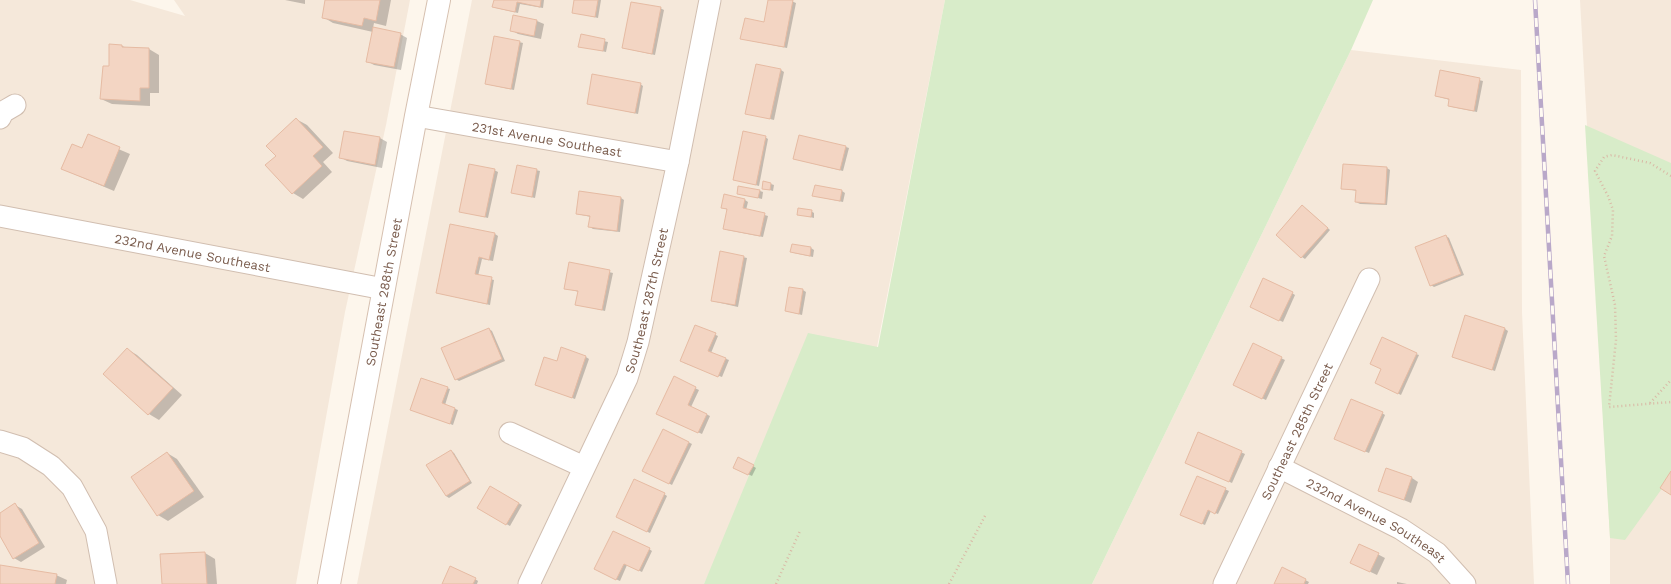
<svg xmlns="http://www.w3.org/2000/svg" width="1671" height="584" viewBox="0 0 1671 584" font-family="'Work Sans',sans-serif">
<rect width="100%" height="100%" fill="#fdf6ec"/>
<g fill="#f5e8da">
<polygon points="0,0 130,0 185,16 174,0 410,0 386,125 345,312 296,584 0,584"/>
<polygon points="472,0 945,0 877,347 711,569 704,584 357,584"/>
<polygon points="1580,0 1671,0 1671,584 1610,584 1610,538"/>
<polygon points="1351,50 1521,70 1522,312 1534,584 1092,584"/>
</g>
<g fill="#d8ecc9">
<polygon points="945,0 1373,0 1351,50 1092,584 704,584 808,333 878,347"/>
<polygon points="1585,125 1671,163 1671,476 1625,540 1610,538"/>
</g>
<g fill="#0003">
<polygon points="285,0 305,0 305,4"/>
<polygon points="326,0 391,0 386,26 374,23 373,28 400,34 407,38 401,70 374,65 367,61 373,32 333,23 323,17"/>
<polygon points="495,0 544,0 543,8 520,4 518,13 496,8 493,7"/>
<polygon points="575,0 601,0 598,18 573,12"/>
<polygon points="769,0 789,0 796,3 787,48 742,39 765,23"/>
<polygon points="660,8 664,10 655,55 623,48"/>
<polygon points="514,16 537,21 544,24 541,39 518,34 511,30"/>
<polygon points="581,36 608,42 606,52 580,46"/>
<polygon points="519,42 523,43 514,90 486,84"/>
<polygon points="122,46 127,48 149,49 159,55 159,93 150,93 150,106 112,104 101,99 110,67"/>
<polygon points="781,70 784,72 774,120 746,113"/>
<polygon points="1441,71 1483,81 1477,112 1452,107 1449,106 1450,100 1436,96"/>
<polygon points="640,84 643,86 638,114 588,103"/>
<polygon points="296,119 307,125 333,153 323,162 332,172 303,199 293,193 277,156"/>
<polygon points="345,132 380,138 387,142 382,168 347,161 340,157"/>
<polygon points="88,136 130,154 114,191 62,169 83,149"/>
<polygon points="765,137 768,139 759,186 734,179"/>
<polygon points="846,147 849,148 843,171 794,159"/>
<polygon points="518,166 540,171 535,198 513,193"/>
<polygon points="1387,168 1390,170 1387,205 1360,204 1356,202 1357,191 1342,188"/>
<polygon points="494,170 498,172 488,218 460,211"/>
<polygon points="771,184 774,185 773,191 763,188"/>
<polygon points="760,191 763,192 762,199 738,193"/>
<polygon points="842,191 845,193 843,202 814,196"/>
<polygon points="725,195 745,200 748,202 746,210 768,216 763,237 727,230 728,210 722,207"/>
<polygon points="621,198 624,200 620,232 593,229 590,227 591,217 577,214"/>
<polygon points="1305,208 1330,230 1305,259 1302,257"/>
<polygon points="811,211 814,213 814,218 798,214"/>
<polygon points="495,234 498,236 493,261 482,259 478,276 494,280 490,305 437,293"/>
<polygon points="1446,236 1449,238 1464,275 1434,287 1431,285"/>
<polygon points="792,245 811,248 814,250 813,257 794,253 791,251"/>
<polygon points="720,252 747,258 738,307 712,301"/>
<polygon points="570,263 613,273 605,311 576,304 579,292 565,288"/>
<polygon points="803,290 806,292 802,315 786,311"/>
<polygon points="1292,293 1295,295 1283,322 1254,308"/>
<polygon points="696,326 718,336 711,353 729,360 722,377 684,363"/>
<polygon points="489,329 492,331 505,361 459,381 456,379"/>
<polygon points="1505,329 1508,331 1495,371 1453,357"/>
<polygon points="1254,345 1285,360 1266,400 1238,387"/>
<polygon points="127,349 137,355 182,395 159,420 149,414 104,374"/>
<polygon points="1416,354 1419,355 1401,395 1379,384 1382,369"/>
<polygon points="586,357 589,359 575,399 536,385"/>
<polygon points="674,378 699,390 691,407 710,416 702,434 661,415"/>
<polygon points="447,388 450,389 445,405 458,410 453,425 411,410"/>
<polygon points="1382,413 1385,415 1369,453 1338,440"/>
<polygon points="663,430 692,444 672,485 647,472"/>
<polygon points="1199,433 1245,454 1232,483 1189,464"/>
<polygon points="451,451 454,453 472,483 449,498 446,496"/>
<polygon points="167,453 177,459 204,497 168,521 158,515 132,477"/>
<polygon points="753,466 756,468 752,476 737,469"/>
<polygon points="1198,477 1229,491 1218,514 1211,511 1205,525 1184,516"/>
<polygon points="1412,478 1418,482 1411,503 1379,490"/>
<polygon points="490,487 522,505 510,526 478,508"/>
<polygon points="664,494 667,496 650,533 620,519"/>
<polygon points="15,505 22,509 45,547 21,562 14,558 0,534 0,514"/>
<polygon points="1360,545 1385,558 1377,575 1358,566"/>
<polygon points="649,549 652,551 642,572 627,565 620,581 598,571"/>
<polygon points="205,553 215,559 217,584 163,584"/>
<polygon points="0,566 56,575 67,580 66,584 0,584"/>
<polygon points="1283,568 1309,582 1308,584 1275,584"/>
<polygon points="475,579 478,581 477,584 443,584"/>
<polygon points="1397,582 1407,584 1397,584"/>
</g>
<g fill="#f3d5c3" stroke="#e6bba3">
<polygon points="325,0 380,0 376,21 364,18 362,26 322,18"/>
<polygon points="494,0 541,0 540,7 517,2 515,12 492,7"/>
<polygon points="574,0 598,0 595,17 572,13"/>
<polygon points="768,0 793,0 784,47 740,39 745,18 764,22"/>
<polygon points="631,2 661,7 652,54 622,48"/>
<polygon points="513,15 537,20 534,36 510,31"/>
<polygon points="373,27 401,33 394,67 366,62"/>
<polygon points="581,34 605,39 603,51 578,47"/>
<polygon points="494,36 520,41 511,89 485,84"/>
<polygon points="109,44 122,45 122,47 149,48 149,88 140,88 140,101 100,99 103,66 109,66"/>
<polygon points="756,64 781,69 770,119 745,114"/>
<polygon points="1440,70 1480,78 1474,111 1448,106 1449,99 1435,96"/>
<polygon points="592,74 641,83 635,113 587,104"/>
<polygon points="296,118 323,147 313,156 322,166 292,194 265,165 276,156 266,146"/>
<polygon points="344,131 380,137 375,165 339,158"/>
<polygon points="743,131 766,136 756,185 733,180"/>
<polygon points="88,134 120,147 104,186 61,169 72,144 82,148"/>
<polygon points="799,135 846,146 840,170 793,159"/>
<polygon points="469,164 495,169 485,217 459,212"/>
<polygon points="1343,164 1387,167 1385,204 1355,202 1356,190 1341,189"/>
<polygon points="517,165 537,169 532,197 511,193"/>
<polygon points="763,181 771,183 770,190 762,189"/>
<polygon points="815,185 842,190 840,201 812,196"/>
<polygon points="738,186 760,190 758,198 737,194"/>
<polygon points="579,191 621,197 617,231 588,227 590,216 576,214"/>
<polygon points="724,194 745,199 743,208 765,213 760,236 723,229 727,209 721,208"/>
<polygon points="1302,205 1328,228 1301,258 1276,235"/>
<polygon points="798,208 812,210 811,217 797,215"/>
<polygon points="450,224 495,233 489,260 479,257 475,274 492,277 487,304 436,293"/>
<polygon points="1446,235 1461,274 1430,286 1415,247"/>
<polygon points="792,244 811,247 810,256 790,252"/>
<polygon points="720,251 744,256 735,305 711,301"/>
<polygon points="569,262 610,270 602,310 575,305 578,291 564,289"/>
<polygon points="1263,278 1293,292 1279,321 1250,307"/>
<polygon points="789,287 803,289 799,314 785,311"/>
<polygon points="1465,315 1505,328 1492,370 1452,357"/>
<polygon points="695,325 716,333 708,351 726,358 718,377 680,361"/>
<polygon points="489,328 502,359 455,380 441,348"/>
<polygon points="1382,337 1417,353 1398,394 1375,383 1381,369 1370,364"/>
<polygon points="1253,343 1282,357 1262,399 1233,385"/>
<polygon points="561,347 586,356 572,398 535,385 544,357 557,361"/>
<polygon points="127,348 173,388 148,415 103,374"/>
<polygon points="674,376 696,387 688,405 707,414 698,433 656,414"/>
<polygon points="421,378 448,387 442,403 455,408 450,424 410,410"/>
<polygon points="1351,399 1383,412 1365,452 1334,439"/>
<polygon points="663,429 689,442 669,484 642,471"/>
<polygon points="1198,432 1242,451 1229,482 1185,463"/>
<polygon points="451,450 470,481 446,496 426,465"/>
<polygon points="167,452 194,491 157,516 131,477"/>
<polygon points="738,457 754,465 748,475 733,468"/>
<polygon points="1386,468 1412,477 1404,500 1378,491"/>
<polygon points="1671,471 1671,495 1660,488"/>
<polygon points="1197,476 1226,488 1215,514 1208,510 1202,524 1180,515"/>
<polygon points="634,479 665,493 647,532 616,517"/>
<polygon points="490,486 519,503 506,525 477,508"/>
<polygon points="15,503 39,543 13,559 0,536 0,513"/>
<polygon points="613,531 650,548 639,571 624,564 616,580 594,569"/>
<polygon points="1359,544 1379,553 1370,572 1350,563"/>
<polygon points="205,552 207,584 162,584 160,554"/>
<polygon points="0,565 57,574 55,584 0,584"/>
<polygon points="450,566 476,578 473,584 442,584"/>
<polygon points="1282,567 1306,579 1304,584 1274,584"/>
</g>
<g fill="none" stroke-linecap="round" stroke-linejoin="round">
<g stroke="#d1beb0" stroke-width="23">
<g id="street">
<path id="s1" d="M416 116 678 162"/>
<polyline points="0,118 3,112 15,105"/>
<path id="s2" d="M0 216 384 289"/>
<polyline points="510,433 584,467"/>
<polyline points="0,441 23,448 51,466 72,487 96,531 106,584"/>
<path id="s3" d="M1279 467 1401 529 1437 553 1465 584"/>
<path id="s4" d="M529 584 627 378 638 342 678 162 710 0"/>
<path id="s5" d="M1224 584 1369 279"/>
</g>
</g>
<g stroke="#d6c0b0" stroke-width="24">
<g id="secondary">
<path id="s6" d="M329 584 416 116 439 0"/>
</g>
</g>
<g stroke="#d9b8a5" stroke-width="2.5" stroke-dasharray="1 3" stroke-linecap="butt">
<polyline points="1671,176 1650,163 1612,155 1604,157 1595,171 1608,196 1613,210 1612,236 1604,256 1615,305 1616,340 1609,407 1671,402"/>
<polyline points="1650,403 1671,380"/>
<polyline points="776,584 800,531"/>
<polyline points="949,584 986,514"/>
</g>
<use href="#street" stroke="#fff" stroke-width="21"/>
<use href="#secondary" stroke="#fff" stroke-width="22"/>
<g stroke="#b9a8c9" stroke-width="4.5">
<polyline id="rail" points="1535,0 1568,584"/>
</g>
<use href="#rail" stroke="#fffaf3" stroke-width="3" stroke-dasharray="9" stroke-linecap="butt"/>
</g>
<g text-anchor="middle" stroke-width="4" stroke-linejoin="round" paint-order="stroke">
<g font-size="13" fill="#7a5c4d" stroke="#fffaf3">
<text dy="5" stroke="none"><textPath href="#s1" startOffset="133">231st Avenue Southeast</textPath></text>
<text dy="5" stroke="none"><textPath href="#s2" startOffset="196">232nd Avenue Southeast</textPath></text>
<text dy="5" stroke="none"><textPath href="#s6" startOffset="297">Southeast 288th Street</textPath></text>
<text dy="5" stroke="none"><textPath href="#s4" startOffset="308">Southeast 287th Street</textPath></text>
<text dy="5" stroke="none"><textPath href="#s5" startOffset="169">Southeast 285th Street</textPath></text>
<text dy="5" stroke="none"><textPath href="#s3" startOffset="111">232nd Avenue Southeast</textPath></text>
</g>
</g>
</svg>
